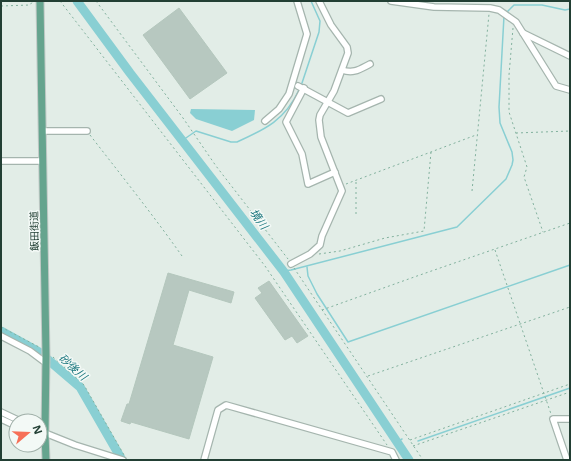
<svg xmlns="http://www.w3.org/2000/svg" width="571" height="461" viewBox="0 0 571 461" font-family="'Noto Sans','Noto Sans JP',sans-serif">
<rect width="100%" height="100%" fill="#e2ede7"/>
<polygon fill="#89cfd3" points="191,109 255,110 254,120 232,131 196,119 190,113"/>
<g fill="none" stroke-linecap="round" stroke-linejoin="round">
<g stroke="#89cfd3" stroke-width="1.5">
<polyline points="506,13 514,5 542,5 565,10 570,9"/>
<polyline points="301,86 319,32 320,21 311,1"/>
<path d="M183 140 196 131 231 142H237C266 129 285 120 299 90"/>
<polyline points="307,267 308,276 317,294 348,342 570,265"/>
<polyline points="284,271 291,270 457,227 506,179 512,165 513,160 512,152 500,123 499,107 504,16"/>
<polyline points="418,441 570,388"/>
<polyline points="397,442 402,439"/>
</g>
<g stroke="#89cfd3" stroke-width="9">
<polyline points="77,1 130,73 284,272 409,460"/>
<polyline points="1,331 39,352 80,387 122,460"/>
</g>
</g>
<g fill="#b7c8c0" stroke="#b4c7bd">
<polygon points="179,8 227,73 190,99 143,35"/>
<polygon points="168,273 234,292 231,303 189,290 173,345 213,357 189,439 131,422 130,424 121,421 127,404 129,404"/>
<polygon points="269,281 308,336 297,343 292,336 285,340 255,298 262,293 258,288"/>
</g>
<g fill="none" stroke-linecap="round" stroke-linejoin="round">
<g stroke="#a5b5ae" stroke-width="8">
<g id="minor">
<polyline points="391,1 434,7 490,8 499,10 516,22 556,86 570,90"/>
<polyline points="523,33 570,56"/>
<path d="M342 70C354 74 360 69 370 64"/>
<polyline points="298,86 348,113 381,99"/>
<polyline points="304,88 286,122 302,154 308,184 335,172"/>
<polyline points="265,121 279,109 289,94 307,34 297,1"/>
<polyline points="42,131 87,131"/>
<polyline points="1,161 43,161"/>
<polyline points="291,264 310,254 320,245 322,236 342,191 321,137 319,120 320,115 334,91 348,53 347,47 331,25 319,1"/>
<polyline points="1,336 30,351 46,363"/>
<polyline points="1,412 20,421"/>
<polyline points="1,419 16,426"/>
<polyline points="40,431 75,445 123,460"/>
<polyline points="204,460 218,410 226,405 392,452 396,460"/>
<polyline points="567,460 553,419 570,419"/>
</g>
</g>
<g stroke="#c1c9c6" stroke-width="9">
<polyline id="major" points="40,1 46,356 45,434 46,460"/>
</g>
<g stroke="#82b19e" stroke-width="1" stroke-dasharray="2 3" stroke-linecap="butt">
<polyline points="60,1 265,266 387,445"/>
<polyline points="96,1 183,118 216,166 288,259"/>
<polyline points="1,6 30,5 33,1"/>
<polyline points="513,28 509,75 509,112 527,167 524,177 543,232"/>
<polyline points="516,133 570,131"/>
<path d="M90 135C121 175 153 215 182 256"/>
<polyline points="346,184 476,135"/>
<polyline points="472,191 489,14"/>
<polyline points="356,214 356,181"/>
<polyline points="495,250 551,414"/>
<polyline points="319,254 340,251 385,238 424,231 431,152"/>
<polyline points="294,268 423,460"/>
<polyline points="322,310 417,276 570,223"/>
<polyline points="1,327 39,347"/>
<polyline points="53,357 84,385 124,455"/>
<polyline points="368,376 570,307"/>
<polyline points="410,440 570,384"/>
<polyline points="413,446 570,392"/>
</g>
<use href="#minor" stroke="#fff" stroke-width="5.5"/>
<use href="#major" stroke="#65a48e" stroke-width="7"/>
</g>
<g text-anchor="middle" stroke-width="3" stroke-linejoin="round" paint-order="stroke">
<g font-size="10" fill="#223f34" stroke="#f3f9f6">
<text transform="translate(34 231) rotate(-91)" y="4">飯田街道</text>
</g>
<g font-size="11" font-style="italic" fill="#1a767d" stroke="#f3f9f6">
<text transform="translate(259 219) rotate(53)" y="4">境川</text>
<text transform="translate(73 367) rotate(42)" y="4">砂後川</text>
</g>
</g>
<rect width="571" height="461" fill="none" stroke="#223f34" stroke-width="4"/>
<g transform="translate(28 433) rotate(71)"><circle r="19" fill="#f3f9f6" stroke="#9fafa8"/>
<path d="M0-3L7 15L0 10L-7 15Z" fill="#f66f57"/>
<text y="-6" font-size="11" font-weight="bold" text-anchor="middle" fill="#223f34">N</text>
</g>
</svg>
